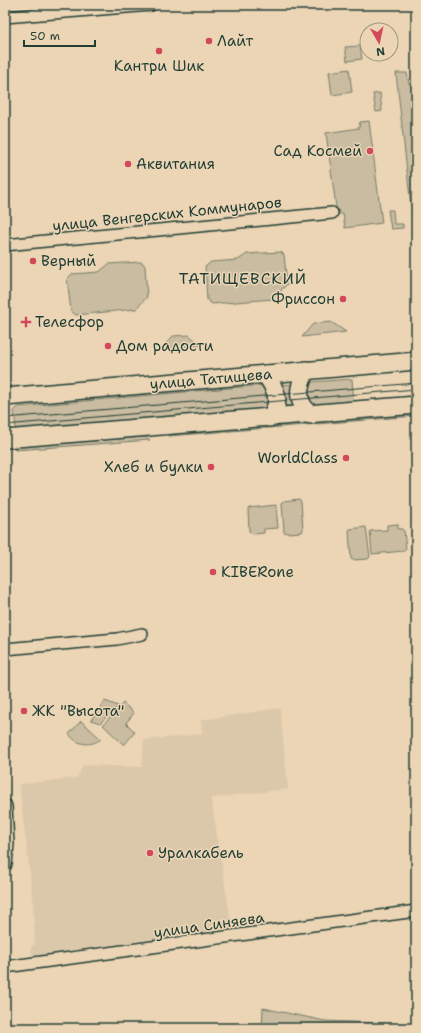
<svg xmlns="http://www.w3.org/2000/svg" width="421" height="1033" viewBox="0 0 421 1033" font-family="'Shantell Sans',sans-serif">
<rect width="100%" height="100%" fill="#ecd5b5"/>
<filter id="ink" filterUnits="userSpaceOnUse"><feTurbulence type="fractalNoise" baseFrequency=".025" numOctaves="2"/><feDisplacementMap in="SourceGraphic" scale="8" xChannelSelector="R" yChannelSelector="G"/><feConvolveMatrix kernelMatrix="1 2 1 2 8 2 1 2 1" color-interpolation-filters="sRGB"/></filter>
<g filter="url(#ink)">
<polygon fill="#dbc8aa" points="280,708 288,789 211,798 232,928 32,956 31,947 35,944 33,901 19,784 77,778 83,765 142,767 144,740 202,734 201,720"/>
<g fill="#cabca0" stroke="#747c6a">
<polygon points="360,46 362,59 347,61 345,47"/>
<polygon points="349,69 352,92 332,95 329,72"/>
<polygon points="396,73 407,73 409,84 416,84 416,233 414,234"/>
<polygon points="380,93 382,111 376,112 373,94"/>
<polygon points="369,121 382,223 345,228 343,214 337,214 326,133 359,128 360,122"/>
<polygon points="388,210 393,210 394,224 403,224 403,228 391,229"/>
<polygon points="281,252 284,255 287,284 273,299 212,304 207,300 205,267 211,262 238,260 247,254"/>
<polygon points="142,262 145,266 147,297 136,309 76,315 71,311 67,279 72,274 99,272 109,264"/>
<polygon points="331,322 346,332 302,337 313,324"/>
<polygon points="189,335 201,345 162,348 173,336"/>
<polygon points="352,379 354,404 308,405 307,385 311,382"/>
<polygon points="295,384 297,408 281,410 280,385"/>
<polygon points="263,385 272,392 266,412 16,430 14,411 18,407"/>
<polygon points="416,413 416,416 169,436 172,434"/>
<polygon points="145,437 150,440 15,450 15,446"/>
<polygon points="299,499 301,501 303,530 302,532 287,533 284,532 282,503 284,501"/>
<polygon points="276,505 278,528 264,529 264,533 254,534 249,531 248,509 249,508"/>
<polygon points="398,524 398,529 402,529 404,531 406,549 404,551 372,554 370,531 387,530 387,525"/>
<polygon points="366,527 370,557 368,559 353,560 351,559 349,531 350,529"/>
<polygon points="105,701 118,706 100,723 91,720"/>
<polygon points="123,703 134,713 126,723 135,732 124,745 103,725"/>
<path d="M81 721 101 739C90 747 77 745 69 734Z"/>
<polygon points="263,1008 325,1021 406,1024 416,1022 416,1028 262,1028"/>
</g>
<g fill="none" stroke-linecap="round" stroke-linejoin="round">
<g stroke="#1f3d34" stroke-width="14">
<g id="minor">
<polyline points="5,17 151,5"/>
<polyline points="5,245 332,213"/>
<polyline points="5,649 117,639 142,634"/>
<polyline points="5,967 416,911"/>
</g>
</g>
<g stroke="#1f3d34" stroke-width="16">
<polyline id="tertiary" points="5,806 7,844 5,864"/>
</g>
<g stroke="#1f3d34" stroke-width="20">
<g id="primary">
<path d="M306 370C298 388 295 401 311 415"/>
<path d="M265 374C276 389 283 402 269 418"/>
<polyline points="5,397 416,361"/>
<polyline points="5,439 416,405"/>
</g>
</g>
<use href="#minor" stroke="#ecd5b5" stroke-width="11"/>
<use href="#tertiary" stroke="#ecd5b5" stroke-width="13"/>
<use href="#primary" stroke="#ecd5b5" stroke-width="17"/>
<g stroke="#1f3d34" stroke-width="1">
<polyline points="5,418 416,383"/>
<polyline points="5,425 416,389"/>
</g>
</g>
</g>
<g fill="#d1495b" stroke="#ecd5b5" stroke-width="1.5">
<circle cx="209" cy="41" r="4"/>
<circle cx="159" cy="51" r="4"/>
<circle cx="370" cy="151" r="4"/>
<circle cx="128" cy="164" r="4"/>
<circle cx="33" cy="261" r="4"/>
<circle cx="343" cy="299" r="4"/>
<path d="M24 316h4v4h4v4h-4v4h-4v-4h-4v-4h4z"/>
<circle cx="108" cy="346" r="4"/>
<circle cx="346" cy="458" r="4"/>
<circle cx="211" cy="467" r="4"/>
<circle cx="213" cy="572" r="4"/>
<circle cx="24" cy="711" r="4"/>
<circle cx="150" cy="853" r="4"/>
</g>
<g text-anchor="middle" stroke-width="3" stroke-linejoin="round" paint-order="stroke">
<g font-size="15" fill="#1f3d34" stroke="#ecd5b5" text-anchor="start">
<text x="217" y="46">Лайт</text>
<text x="159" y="71" text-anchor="middle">Кантри Шик</text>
<text x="362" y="156" text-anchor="end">Сад Космей</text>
<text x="136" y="169">Аквитания</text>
<text x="41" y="266">Верный</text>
<text x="335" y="304" text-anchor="end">Фриссон</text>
<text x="35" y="327">Телесфор</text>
<text x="116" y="351">Дом радости</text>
<text x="338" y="463" text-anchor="end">WorldClass</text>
<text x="203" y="472" text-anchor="end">Хлеб и булки</text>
<text x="221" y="577">KIBERone</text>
<text x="32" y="716">ЖК "Высота"</text>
<text x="158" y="858">Уралкабель</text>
</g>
<g font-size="15" fill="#1f3d34" stroke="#ecd5b5">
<text transform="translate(167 214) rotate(-6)" y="5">улица Венгерских Коммунаров</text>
<text transform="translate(211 379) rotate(-5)" y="5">улица Татищева</text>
<text transform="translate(209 925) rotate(-8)" y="5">улица Синяева</text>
</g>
<g font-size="16" letter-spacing="1" fill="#1f3d34" stroke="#ecd5b5">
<text x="243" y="284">ТАТИЩЕВСКИЙ</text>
</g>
</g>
<rect width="421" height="1033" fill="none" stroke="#ecd5b5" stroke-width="20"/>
<rect x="10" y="10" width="401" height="1013" fill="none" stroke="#1f3d34" stroke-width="1.5" filter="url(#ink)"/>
<g transform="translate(379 42) rotate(171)"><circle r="19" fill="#ecd5b5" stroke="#9a9881"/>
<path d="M0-3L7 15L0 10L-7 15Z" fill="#d1495b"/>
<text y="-6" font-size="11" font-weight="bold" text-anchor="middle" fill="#1f3d34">N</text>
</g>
<path d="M24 40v6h71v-6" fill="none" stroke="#1f3d34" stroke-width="2"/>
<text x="30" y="40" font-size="12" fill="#1f3d34" stroke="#ecd5b5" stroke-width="3" paint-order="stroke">50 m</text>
</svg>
